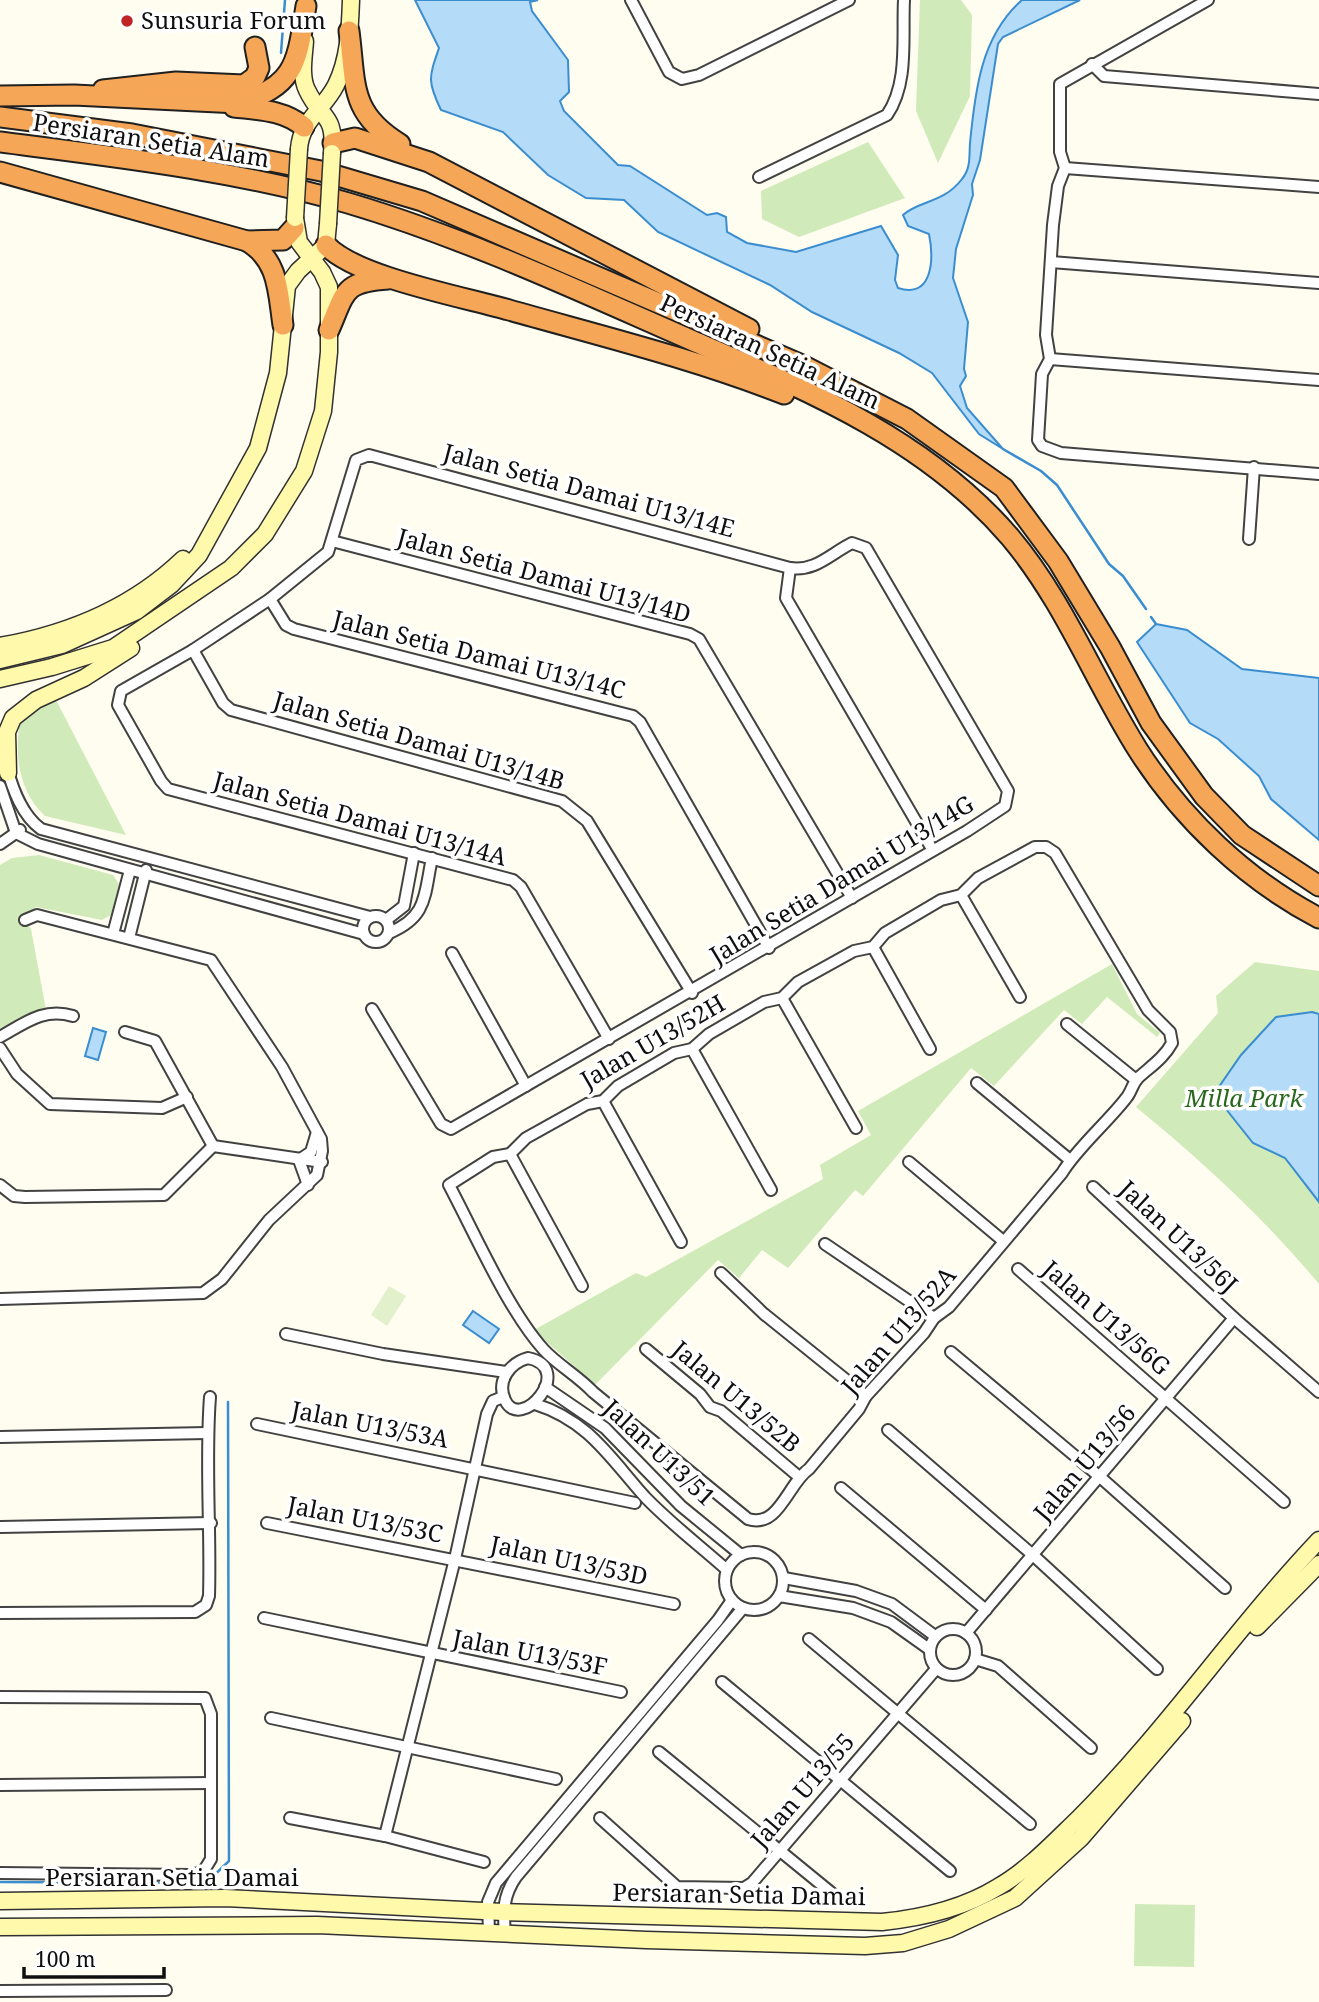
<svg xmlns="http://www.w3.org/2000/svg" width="1319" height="2002" viewBox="0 0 1319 2002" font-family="'Noto Serif',serif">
<rect width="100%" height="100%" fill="#fffdf0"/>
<g fill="#d0eab9">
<polygon points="920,0 961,0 972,15 970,96 938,163 916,111"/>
<polygon points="868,142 905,198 799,237 762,219 761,191"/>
<path d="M56 700 126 835 45 816C19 792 14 755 20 722L36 709Z"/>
<polygon points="39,855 113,875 119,884 111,915 102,920 36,907 21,917 31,929 46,1010 0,1033 0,865 12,858"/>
<path d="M1255 962 1319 971V1284C1263 1217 1204 1163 1136 1107L1218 1013 1216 996Z"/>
<path d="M1112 964 1137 1014 1160 1033 1157 1037 1107 997 1082 1024 1064 1010 994 1086 971 1068 863 1196 855 1190 788 1268 762 1250 739 1278 718 1260 594 1386C576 1365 554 1350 534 1330L636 1273 646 1277 823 1179 820 1165 871 1135 858 1111Z"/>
<polygon points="1135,1904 1195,1905 1194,1967 1134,1966"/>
</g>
<polygon fill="#e2f1cb" points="389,1286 406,1296 387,1326 371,1315"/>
<g fill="#b4dbf7" stroke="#3a8dcf" stroke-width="2">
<path d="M415 0H538L530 2 532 11 568 60 569 92 560 101 564 111 618 165 630 166 707 215 717 213 726 217 727 232 747 243 796 252 881 226 898 255 895 280 898 288C933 299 934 259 929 234L908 226 903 215C919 200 943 204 962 179 971 168 969 157 970 143 975 91 981 36 1022 0H1080L1003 37 998 44 980 160 972 184 973 195 956 249 953 278 968 322 964 369 966 376 960 386 967 408 1003 449 979 434 932 373 899 353 812 312 770 285 658 232 624 200 586 198 548 175 503 132 441 110C427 81 429 77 439 48Z"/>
<polygon points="1156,624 1187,630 1242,669 1319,678 1319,840 1271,799 1259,776 1218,739 1190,723 1137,642"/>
<polygon points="1312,1012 1319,1014 1319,1202 1285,1158 1253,1143 1214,1094 1241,1055 1276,1017"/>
<polygon points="93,1028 106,1032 98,1060 85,1056"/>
<polygon points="473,1311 499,1329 489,1343 463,1325"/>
</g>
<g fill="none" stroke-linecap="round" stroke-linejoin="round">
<g stroke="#3a8dcf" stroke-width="2.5">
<polyline points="281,53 285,0"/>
<polyline points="1003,449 1041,471 1057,485 1109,564 1123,576 1146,609"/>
<polyline points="1151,617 1156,624"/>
<polyline points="0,1882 206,1883 229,1861 228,1402"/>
</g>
<g stroke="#424242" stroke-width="14">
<g id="street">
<polyline points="631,0 669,72 682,79 699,75 849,0"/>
<polyline points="1208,0 1060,84 1060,152 1065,168 1058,186 1053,225 1046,335 1050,359 1042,374 1038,440 1042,446 1061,453 1319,474"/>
<polyline points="1092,64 1104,76 1319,94"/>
<polyline points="1065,168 1319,187"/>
<path d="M759 177 887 115C909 83 902 38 904 0"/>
<polyline points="1051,262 1319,283"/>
<polyline points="1050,359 1319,380"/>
<polyline points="1249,539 1254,467"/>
<polyline points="332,541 690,634 699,639 852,898"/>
<polyline points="790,568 786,598 932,849"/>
<polyline points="270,599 286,625 294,629 633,716 640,722 769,948"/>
<polyline points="193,650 223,703 231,710 562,801 587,821 692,993"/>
<path d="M7 768C13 790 22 815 41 829L370 917"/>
<polyline points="0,786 16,833 38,844 364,934"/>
<polyline points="0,844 20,830"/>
<path d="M1035 847H1046L1055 853 1148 1010 1170 1032 1172 1043C1164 1058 1150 1067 1138 1078 1133 1083 1131 1092 1127 1097 1108 1122 1077 1148 1062 1173L949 1307 934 1318 924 1333 866 1396 859 1409 809 1469C788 1483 779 1529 748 1519L593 1392C578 1376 558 1365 544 1350 508 1310 475 1234 449 1185L493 1157 510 1154 526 1138 587 1104 603 1101 618 1086 674 1053 692 1049 709 1034 764 1002 782 998 798 982 854 951 873 947 885 933 941 900 961 895 978 878Z"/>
<polyline points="961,895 1020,997"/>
<circle cx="376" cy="929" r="13"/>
<polyline points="386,920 404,906 414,853"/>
<path d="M389 933C428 917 424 895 432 858"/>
<polyline points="113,934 130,870"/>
<polyline points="129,938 146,870"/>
<polyline points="873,947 930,1049"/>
<polyline points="452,953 526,1086"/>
<polyline points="782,998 856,1128"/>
<path d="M372 1009 441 1124 451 1129 967 831 1005 806 1008 791 866 548 852 543C830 554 815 572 790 568L369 455 356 460 328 552 270 599 193 650 121 691 118 705 161 781 168 789 513 880 521 887 609 1039"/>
<polyline points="1067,1024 1136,1080"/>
<polyline points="125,1032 155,1041 213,1146"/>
<path d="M0 1037C25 1023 44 1007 73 1016"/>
<polyline points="0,1048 17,1074 50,1104 162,1108 187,1097"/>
<polyline points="692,1049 771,1190"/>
<polyline points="977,1083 1070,1160"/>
<polyline points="603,1101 681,1242"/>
<polyline points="213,1146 322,1162"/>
<polyline points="510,1154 582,1286"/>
<polyline points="909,1162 1002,1240"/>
<polyline points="0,1185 14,1196 25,1197 164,1195 213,1146"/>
<polyline points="308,1185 299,1160 311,1152 317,1132"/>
<polyline points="1093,1187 1234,1318 1319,1392"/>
<polyline points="825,1244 934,1318"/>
<polyline points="1018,1269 1284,1502"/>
<polyline points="721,1273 764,1314 866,1396"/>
<polyline points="0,1299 203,1293 222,1279 269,1220 317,1175 322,1151 321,1139 282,1067 211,960 37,915 25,920"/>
<polyline points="286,1334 383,1354 506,1372"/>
<polyline points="646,1349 700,1394 710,1407 721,1411 798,1476"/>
<polyline points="951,1352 1100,1477 1225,1588"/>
<path d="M528 1358C577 1368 520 1434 505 1400 496 1381 510 1363 528 1358Z"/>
<polyline points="545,1387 605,1428 681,1506 741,1555"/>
<path d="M535 1404C589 1421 610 1458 645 1497 670 1523 700 1546 727 1570"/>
<polyline points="257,1424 635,1503"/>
<polyline points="888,1430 1034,1556 1157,1669"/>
<polyline points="0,1437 207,1433"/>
<polyline points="841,1488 986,1610"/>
<polyline points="267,1523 674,1604"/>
<polyline points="0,1527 211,1523"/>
<circle cx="754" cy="1581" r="29"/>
<polyline points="784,1578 856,1591 892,1604 935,1636"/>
<polyline points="779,1596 853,1608 891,1622 929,1649"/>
<path d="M0 1613 195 1612 206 1605 209 1596C211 1530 205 1463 210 1397"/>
<polyline points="264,1618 621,1692"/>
<circle cx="953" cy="1652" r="23"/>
<polyline points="966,1633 1234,1318"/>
<polyline points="809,1639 1030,1824"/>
<polyline points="975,1659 998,1666 1091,1748"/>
<polyline points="722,1682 950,1871"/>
<polyline points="0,1697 205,1698 211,1714 211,1859 203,1872 189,1875 0,1873"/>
<polyline points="271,1718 556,1779"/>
<polyline points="659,1752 839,1899"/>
<polyline points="0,1785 211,1783"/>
<polyline points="290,1818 385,1836 484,1862"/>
<polyline points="600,1818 677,1887 744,1888 752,1883 936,1669"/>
<polyline points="385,1836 455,1559 487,1414 493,1401 503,1397"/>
<polyline points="489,1933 488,1902 496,1883 718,1620 732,1600"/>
<path d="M505 1934C503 1911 503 1896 516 1877L743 1608"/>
<polyline points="0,1991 166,1990"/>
</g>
</g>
<g stroke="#313131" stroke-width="19">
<g id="secondary">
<path d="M305 41C304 56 300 76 307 90 321 120 336 113 332 153"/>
<path d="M299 149C301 120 324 109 336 85 349 59 350 28 351 0"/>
<path d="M0 646C68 634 133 607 183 559"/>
<polyline points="0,660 62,645 137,611 171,585 199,555 258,448 278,373 287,286 298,271 326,245 328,224"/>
<polyline points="0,679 52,667 113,648 231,568 265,534 304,471 323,411 329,352 329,287 322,272 299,242 295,218"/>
<polyline points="8,773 7,732 13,718 36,700 84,678 131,648"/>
<polyline points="1257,1627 1319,1564"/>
<path d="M0 1901 225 1898 503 1912 882 1922C921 1918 964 1908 998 1887 1028 1870 1054 1842 1079 1818 1166 1731 1235 1629 1319 1540"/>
<polyline points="0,1927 317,1925 646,1940 865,1946 903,1943 949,1929 1015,1898 1081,1838 1182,1721"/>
</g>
</g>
<g stroke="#202020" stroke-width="23">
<g id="highway">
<path d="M349 31C356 84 349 113 400 144"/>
<polyline points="103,90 176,82 244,85 255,77 259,68 255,47"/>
<path d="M0 96 74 95 238 103C297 86 297 61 306 6"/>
<path d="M234 107C260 110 284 110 304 127"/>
<polyline points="0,117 132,134 321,171 422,201 802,365 907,419 1004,488 1058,561 1110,647 1151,723 1204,796 1242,835 1319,886"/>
<path d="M0 142C117 157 234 170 348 203 466 238 579 291 691 340 807 390 926 439 1010 537 1064 601 1094 680 1138 750 1182 819 1246 880 1319 918"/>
<polyline points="333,143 355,138 429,162 749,329"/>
<polyline points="0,172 247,241 283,240 294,228"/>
<path d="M247 241C279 260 278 292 283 325"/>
<path d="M326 245C355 277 464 297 509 310 601 336 695 359 784 394"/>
<path d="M329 330C346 291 343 282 388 279"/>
</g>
</g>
<use href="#street" stroke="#fff" stroke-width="10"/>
<use href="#secondary" stroke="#fff9ab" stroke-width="16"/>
<use href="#highway" stroke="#f6a657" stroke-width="19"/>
<g stroke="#313131" stroke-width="19" stroke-linecap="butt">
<g id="secondary-bridge">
<polyline points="295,218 299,149"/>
<polyline points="328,224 332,153"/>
</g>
</g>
<use href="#secondary-bridge" stroke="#fff9ab" stroke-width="16"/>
</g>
<circle fill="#c12425" stroke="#fff" stroke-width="2.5" cx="127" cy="21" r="7"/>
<g text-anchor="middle" stroke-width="7" stroke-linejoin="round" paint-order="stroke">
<g font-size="24" fill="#0f0f0f" stroke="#fff" text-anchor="start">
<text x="141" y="29">Sunsuria Forum</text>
</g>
<g font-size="24" fill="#0f0f0f" stroke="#fff">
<text transform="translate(151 141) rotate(9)" y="8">Persiaran Setia Alam</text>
<text transform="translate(770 352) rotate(25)" y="8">Persiaran Setia Alam</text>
<text transform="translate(589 491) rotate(15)" y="8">Jalan Setia Damai U13/14E</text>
<text transform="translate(544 576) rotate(15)" y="8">Jalan Setia Damai U13/14D</text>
<text transform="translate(479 655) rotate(14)" y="8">Jalan Setia Damai U13/14C</text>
<text transform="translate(419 741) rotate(16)" y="8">Jalan Setia Damai U13/14B</text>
<text transform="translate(360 819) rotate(15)" y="8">Jalan Setia Damai U13/14A</text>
<text transform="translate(842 880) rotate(-31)" y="8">Jalan Setia Damai U13/14G</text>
<text transform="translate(653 1042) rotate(-30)" y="8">Jalan U13/52H</text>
<text transform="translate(1178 1237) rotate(43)" y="8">Jalan U13/56J</text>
<text transform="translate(1106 1318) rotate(41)" y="8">Jalan U13/56G</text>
<text transform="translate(899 1331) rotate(-49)" y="8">Jalan U13/52A</text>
<text transform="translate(736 1397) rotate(40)" y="8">Jalan U13/52B</text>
<text transform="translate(370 1425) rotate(11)" y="8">Jalan U13/53A</text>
<text transform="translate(659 1453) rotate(43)" y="8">Jalan U13/51</text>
<text transform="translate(1085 1463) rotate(-50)" y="8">Jalan U13/56</text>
<text transform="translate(365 1520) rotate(11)" y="8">Jalan U13/53C</text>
<text transform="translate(569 1561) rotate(12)" y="8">Jalan U13/53D</text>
<text transform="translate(530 1653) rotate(11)" y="8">Jalan U13/53F</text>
<text transform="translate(803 1791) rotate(-49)" y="8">Jalan U13/55</text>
<text x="172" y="1886">Persiaran Setia Damai</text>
<text transform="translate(739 1895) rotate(1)" y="8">Persiaran Setia Damai</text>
</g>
<g font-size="24" font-style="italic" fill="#2a681d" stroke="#fff">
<text x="1244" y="1107">Milla Park</text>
</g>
</g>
<path d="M24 1967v10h140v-10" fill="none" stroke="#0f0f0f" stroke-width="3.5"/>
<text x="35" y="1967" font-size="21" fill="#0f0f0f" stroke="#ffffff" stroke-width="5" paint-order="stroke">100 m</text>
</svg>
